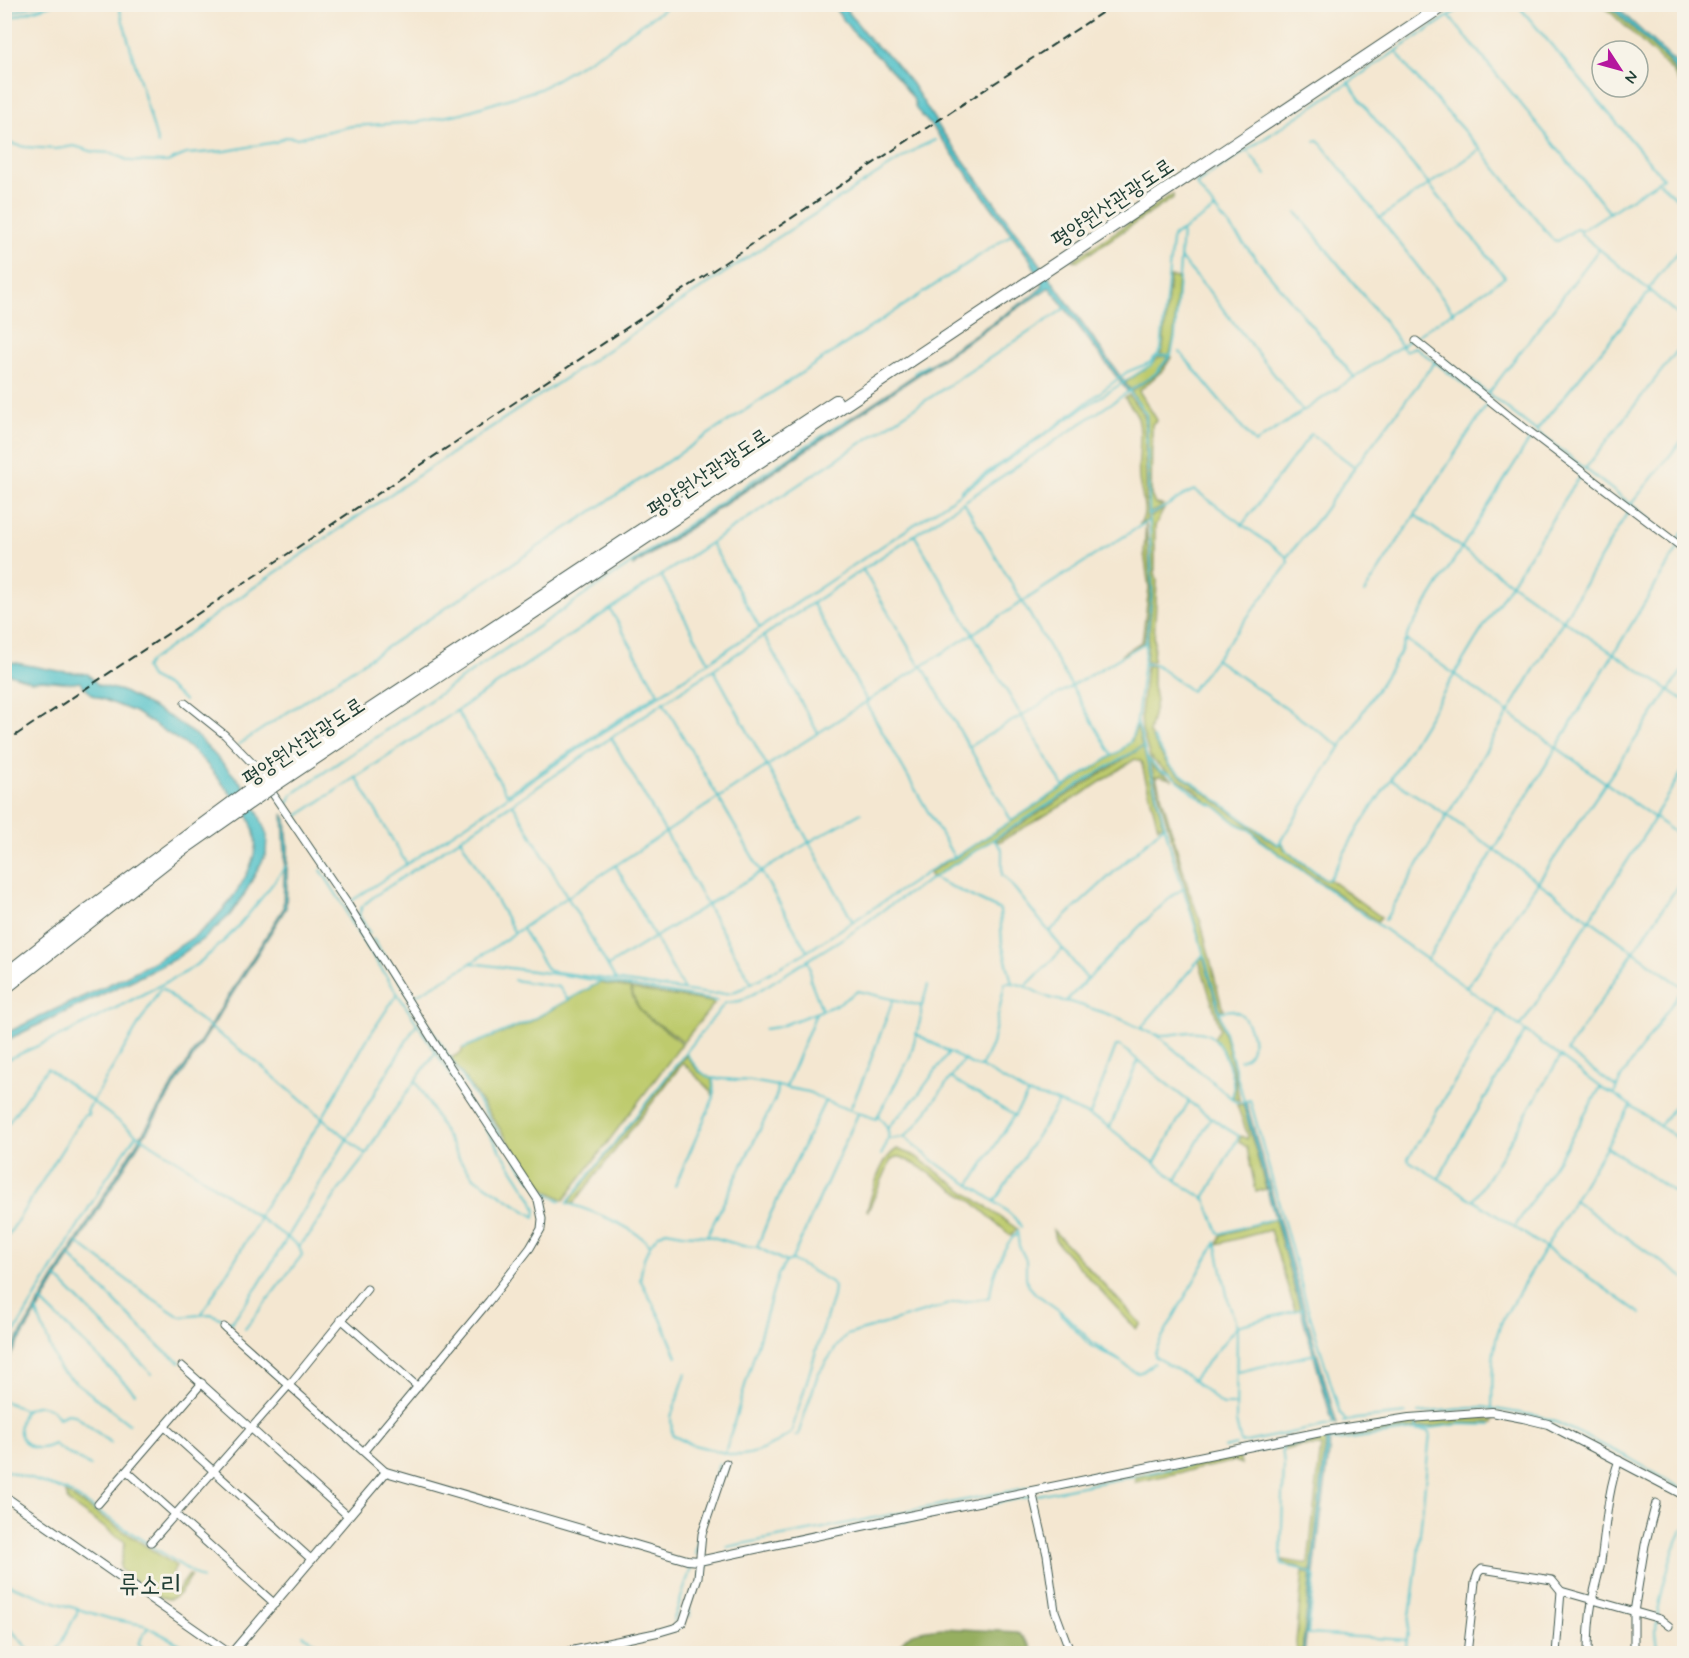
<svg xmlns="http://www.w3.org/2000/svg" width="1689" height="1658" viewBox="0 0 1689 1658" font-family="Mynerve,'Poor Story',sans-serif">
<rect width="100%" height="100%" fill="#f7f3e8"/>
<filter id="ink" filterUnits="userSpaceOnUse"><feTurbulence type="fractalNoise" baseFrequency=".0167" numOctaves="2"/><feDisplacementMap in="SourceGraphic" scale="12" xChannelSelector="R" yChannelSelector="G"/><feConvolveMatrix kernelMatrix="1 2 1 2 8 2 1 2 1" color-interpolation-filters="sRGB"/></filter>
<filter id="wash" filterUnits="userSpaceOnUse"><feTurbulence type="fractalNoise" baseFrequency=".008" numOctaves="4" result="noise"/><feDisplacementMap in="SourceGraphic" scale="24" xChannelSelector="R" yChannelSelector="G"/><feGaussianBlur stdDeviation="1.35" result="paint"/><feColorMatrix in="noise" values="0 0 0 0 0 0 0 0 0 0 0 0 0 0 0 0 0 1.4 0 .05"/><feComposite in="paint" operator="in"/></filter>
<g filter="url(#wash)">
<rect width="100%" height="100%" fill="#f4e7d1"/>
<g fill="#becb6d" stroke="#6e8450" stroke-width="1.5">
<path d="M1603 5H1608C1624 20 1684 70 1684 89L1672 71Z"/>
<polygon points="1173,194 1173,198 1078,261 1073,260"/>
<polygon points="1170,277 1178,278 1174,336 1170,355 1160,355 1163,349"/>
<polygon points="1169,356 1155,374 1130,390 1125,383 1151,365 1159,357"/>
<polygon points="1172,356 1163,370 1139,391 1157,420 1152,424 1152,428 1151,495 1155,504 1163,505 1157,510 1149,513 1147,416 1131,392 1156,374"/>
<path d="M1129 395 1144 415 1147 521 1139 524C1150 514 1140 492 1139 479 1137 461 1143 435 1138 418 1136 411 1129 404 1125 398Z"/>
<polygon points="1164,509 1155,526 1155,572 1157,581 1153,661 1146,662 1153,591 1150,517"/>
<polygon points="1146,524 1151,591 1144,642 1121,655 1142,641 1149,588 1144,553"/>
<polygon points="1153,665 1153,686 1156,701 1149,733 1169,767 1275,844 1281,844 1285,850 1323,879 1330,880 1381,917 1377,921 1269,846 1249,828 1237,823 1216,806 1208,803 1195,790 1163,769 1150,757 1142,731 1141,714 1146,666"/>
<polygon points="1137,726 1142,746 932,878 929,873 949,860 955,858 1122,750 1132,740"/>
<polygon points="1143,747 1163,825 1158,827 1141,761 1135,759 1082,794 999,842 996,840"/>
<polygon points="1149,759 1152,762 1154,768 1173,780 1160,776 1156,777 1189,891 1201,923 1222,1007 1224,1009 1220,1010"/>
<path d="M1203 957 1235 1073 1239 1101 1233 1097C1239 1077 1226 1054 1214 1038L1220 1029 1199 960Z"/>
<path d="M599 983 630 988C638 1021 662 1023 682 1044L564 1200 548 1191 533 1177 451 1058 462 1052V1049L528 1023Z"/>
<path d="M631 989 712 1002 714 1004 683 1042C663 1021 640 1024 631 989Z"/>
<polygon points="686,1055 698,1071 712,1079 714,1097 710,1090 683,1063 574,1203 568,1203"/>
<polygon points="1243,1104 1266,1189 1256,1192 1247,1148 1239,1141 1241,1136 1247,1139 1248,1136 1237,1105"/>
<path d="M897 1149 915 1156 1006 1221 1017 1229 1011 1236 973 1202 920 1167 901 1157H896L891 1160 868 1211 867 1210C874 1190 878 1161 897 1149Z"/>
<polygon points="1275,1219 1300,1309 1295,1310 1270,1230 1218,1244 1221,1235"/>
<polygon points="1053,1230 1141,1324 1136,1329 1059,1245 1055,1239"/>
<polygon points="1475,1418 1494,1419 1493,1423 1461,1423 1418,1428 1417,1422"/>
<polygon points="1415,1423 1416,1428 1332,1438 1344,1431"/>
<polygon points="1326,1441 1311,1572 1296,1566 1286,1565 1282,1560 1308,1564 1321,1446 1300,1446 1285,1450 1284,1447"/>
<polygon points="1239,1456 1241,1464 1235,1461 1135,1482 1135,1477"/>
<path d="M66 1493 176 1566 166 1585 177 1591 189 1575 191 1576C186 1583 181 1595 173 1598 161 1604 132 1578 121 1570L120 1566 125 1542 68 1502Z"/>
<polygon points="1303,1571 1311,1575 1302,1653 1297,1653 1296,1642"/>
</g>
<path fill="#96af60" stroke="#5a764a" stroke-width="1.5" d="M942 1628 1017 1632 1024 1638 1035 1653H896C906 1629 919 1631 942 1628Z"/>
<g fill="#55c3ca" stroke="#3a807f" stroke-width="1.5">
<polygon points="832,5 843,5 871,41 891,58 912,84 941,130 1036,258 1130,390 1128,392 1050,288 1048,288 633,566 633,564 1032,296 1043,286 1030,259 934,129 916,109 913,98 894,73 851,30"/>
<polygon points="1608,5 1614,5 1679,66 1684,73 1684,84 1669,62"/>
<path d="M5 661 59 671 88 674 98 685 122 691 137 699 173 719 199 738 242 784 257 810 267 835 266 854 244 895 230 915 206 937 176 958 147 973 13 1037 5 1043V1034C68 1001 138 976 196 935 220 918 251 878 255 849 257 838 252 824 247 814L204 761 186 745 135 712 92 695 80 682 72 683 42 680 31 681 7 673 5 675Z"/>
<polygon points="283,814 286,819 288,847 286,908 107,1195 5,1365 5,1360 106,1192 283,909 285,856"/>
<polygon points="1246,1102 1337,1425 1333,1424 1243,1104"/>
<polygon points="1326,1441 1330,1441 1328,1461 1304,1653 1302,1653"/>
</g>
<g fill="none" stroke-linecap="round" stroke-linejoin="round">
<g stroke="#55c3ca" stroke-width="2">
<polyline points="118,4 158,144"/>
<polyline points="1517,4 1663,178 1581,231 1581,234 1650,291 1536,431"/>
<polyline points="4,15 38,4"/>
<polyline points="1449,16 1610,213"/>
<polyline points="4,20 53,4"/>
<polyline points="1396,51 1411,72 1482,151 1553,240 1558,241 1576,229 1581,231"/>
<polyline points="1315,141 1318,140 1380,218"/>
<polyline points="4,142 25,147 56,149 74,146 94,152 112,153 129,161 167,162 186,154 226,151 276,142 285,137 297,138 352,126 419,122 462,113 540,89 612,46 628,33 672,4"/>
<polyline points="1247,150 1266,175"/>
<polyline points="1660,183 1684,205"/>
<polyline points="1215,209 1355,378"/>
<polyline points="1297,213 1386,323 1405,351 1415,347 1484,400"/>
<polyline points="1684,244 1649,288 1650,291 1684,320"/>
<polyline points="1180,258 1208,290 1303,411"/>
<polyline points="1454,313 1380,218 1478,151"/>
<polyline points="1180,352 1255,443 1505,277 1369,112 1348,82"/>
<polyline points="1446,361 1650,519"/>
<polyline points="914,373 927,365"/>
<polyline points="1129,391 1146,414 1152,591 1137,721 1171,850 1199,938 1245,1105"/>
<polyline points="1488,394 1599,249"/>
<polyline points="1585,469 1684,342"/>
<polyline points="961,493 961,490 1057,425 1127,372 1149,363 1156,356 1170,355"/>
<polyline points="1632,503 1684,438"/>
<polyline points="965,504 1112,755"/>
<path d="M1148 515C1165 510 1178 496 1195 490L1287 557 1321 515 1355 467"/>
<polyline points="1415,515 1554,614 1684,700"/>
<polyline points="1242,525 1311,434 1355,467 1435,362"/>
<polyline points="915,536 1063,786"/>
<polyline points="1676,539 1679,538 1684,531"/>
<polyline points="711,543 760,628"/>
<polyline points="863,570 918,663 923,667 1011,820"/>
<polyline points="661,575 709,662"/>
<polyline points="1364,593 1488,403"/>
<polyline points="813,604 867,701 867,705 954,857"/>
<polyline points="764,636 818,733"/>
<polyline points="1406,640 1408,633 1532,436"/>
<polyline points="1215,659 1340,746"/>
<polyline points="1144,664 1155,664 1191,691 1285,568 1288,562 1287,557"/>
<polyline points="714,670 853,922"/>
<polyline points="185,701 167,686 150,677 145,668 150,661 253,588 401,487 768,244 918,148 935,140"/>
<polyline points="663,702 807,951"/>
<polyline points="457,711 507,794 645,702 658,693 610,609"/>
<polyline points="611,737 751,982"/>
<polyline points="1153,738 1170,766 1278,845 1399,655 1405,641 1408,641 1684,839"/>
<polyline points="238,745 1012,234"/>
<polyline points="968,747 1145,643"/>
<polyline points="1148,759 1160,771 1170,774 1207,803 1215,806 1236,823 1249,829 1262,842 1495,1008 1602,1088"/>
<polyline points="356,777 406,863"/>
<polyline points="1391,779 1445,814 1684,988"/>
<polyline points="513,804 616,980"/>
<polyline points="286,807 292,795 304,786 758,477 848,419"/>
<polyline points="460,838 515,933"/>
<polyline points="994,840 1002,849 1002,875 1006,878 1087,979"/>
<polyline points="1281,842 1287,851 1324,878 1327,880 1330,878 1359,827 1391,779 1476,639 1581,474"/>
<polyline points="616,866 684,990"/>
<polyline points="321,870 345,908 348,918 532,1199 536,1210 535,1217 475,1178 461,1162 416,1081"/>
<path d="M933 878 1000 910 1002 944 1012 983C1026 984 1036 993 1050 998 1058 1001 1068 1001 1077 1004 1090 1008 1103 1012 1116 1017 1129 1022 1141 1030 1154 1034 1172 1039 1191 1026 1209 1035 1223 1043 1238 1082 1232 1097"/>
<polyline points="342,889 296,817 1067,307"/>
<polyline points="350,902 945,504 1083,408 1151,365 1161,349 1172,240 1174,235 1182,231"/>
<polyline points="1385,920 1629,510"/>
<polyline points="522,929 547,969 550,971 709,994 731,993 743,988 808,951 948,859 954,858 1121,750 1130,742 1137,721"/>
<polyline points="1050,931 1165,825"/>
<polyline points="370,934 359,915 362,906 376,895 1155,374 1171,355 1175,336 1182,231 1215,209 1196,184 1467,4"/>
<polyline points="373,939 522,1169 540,1190 561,1201"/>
<polyline points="807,959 810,967 810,979 822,1010"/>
<polyline points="1427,960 1678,548"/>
<polyline points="471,963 570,976 717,1001"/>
<polyline points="608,966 816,838 861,813"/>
<polyline points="514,980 559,987 568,1000"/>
<polyline points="1027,985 1063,949"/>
<polyline points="1466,988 1684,668"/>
<polyline points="413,997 465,967 578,890 793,749 1148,521"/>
<polyline points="1067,1000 1139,927 1173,895 1184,888"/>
<path d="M1498 1010 1408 1159 1409 1161C1489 1208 1565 1260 1641 1314"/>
<path d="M1219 1012 1232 1010C1237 1012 1242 1013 1244 1018 1253 1031 1259 1054 1240 1060"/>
<polyline points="1519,1026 1525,1020 1653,821 1654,817 1684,769"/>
<polyline points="1141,1028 1203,955"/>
<polyline points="764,1029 778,1027 836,1005 858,991 922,1006 928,985"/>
<polyline points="916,1034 973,1065 981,1067 992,1044 1005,983 1012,983"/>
<polyline points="1157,1035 1237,1103 1250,1100 1308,1309 1340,1413 1347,1421"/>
<polyline points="463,1048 528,1022 600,982"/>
<polyline points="687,1055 699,1070 709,1078 751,1081 809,1092 825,1101 876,1119 910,1057 921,1017 921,1006"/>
<path d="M4 1061 71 1031 186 972C228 944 256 906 286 866"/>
<polyline points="981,1067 1028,1094 1053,1100 1101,1121 1181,1184 1206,1200 1219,1234 1276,1218"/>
<polyline points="951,1078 1015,1116"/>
<polyline points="786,1087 816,1013"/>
<polyline points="1616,1087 1567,1051 1684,877"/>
<polyline points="1614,1094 1684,1143"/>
<polyline points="850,1109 867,1070 893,1000"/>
<path d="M1090 1115 1116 1046H1120C1160 1077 1196 1111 1239 1136L1204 1199"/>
<path d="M878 1116C892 1130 891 1138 881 1155"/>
<polyline points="1660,1126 1684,1092"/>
<polyline points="1110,1127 1138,1061"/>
<polyline points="4,1129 47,1068 136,1134 185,1165 299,1246"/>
<polyline points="887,1129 918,1095 949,1052"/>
<path d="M904 1137C917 1147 929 1158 942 1167 958 1178 1015 1211 1021 1227"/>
<polyline points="890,1139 904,1137 917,1125 964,1059"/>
<polyline points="1606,1146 1684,1199"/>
<polyline points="1155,1162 1189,1101"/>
<polyline points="1439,1178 1461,1138 1525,1032"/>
<polyline points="1176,1180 1211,1118"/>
<polyline points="970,1185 1028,1094"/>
<polyline points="675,1186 714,1097 713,1078"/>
<path d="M1474 1199C1505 1154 1531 1103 1561 1056"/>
<polyline points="1574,1200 1684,1278"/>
<polyline points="995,1201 1058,1103"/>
<polyline points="1516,1225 1566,1147 1600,1088 1614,1094 1621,1078 1684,986"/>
<polyline points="1017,1231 1019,1246 1026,1260 1026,1277 1028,1285 1035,1293 1063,1313 1092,1342 1120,1361"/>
<polyline points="707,1236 776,1097 777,1085"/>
<polyline points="4,1242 82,1118 84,1115 89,1115 87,1111 92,1102 160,989 163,989 193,1015 254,1060 366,1155"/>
<polyline points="78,1243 143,1292 180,1317 211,1314 231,1323 258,1286 416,1025"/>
<path d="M650 1245C632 1226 592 1211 567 1203L725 1003 740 1001 755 993 856 930 887 907 1107 767 1144 746"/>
<polyline points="757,1247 770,1215 825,1101"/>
<polyline points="69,1255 162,1349 180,1362"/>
<polyline points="792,1259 858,1114"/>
<polyline points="56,1277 152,1374"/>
<polyline points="41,1301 135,1393"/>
<polyline points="36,1310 59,1369 129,1424"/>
<polyline points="1059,1312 1090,1345 1120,1361 1133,1371 1138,1373 1143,1371 1154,1363"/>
<polyline points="201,1315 258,1222 258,1217 320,1122 366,1041 397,994"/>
<polyline points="245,1329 302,1255 299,1246 310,1234 339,1190 366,1155 380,1131 435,1053"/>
<polyline points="4,1350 106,1179 136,1135"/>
<path d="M677 1357 661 1319 640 1279 644 1258 650 1245 658 1235 666 1231 683 1234 709 1236 743 1246 757 1247 786 1262 792 1260 831 1282 834 1287 833 1296 791 1433C773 1446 747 1461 725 1453L778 1275 786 1262"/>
<polyline points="1238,1372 1314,1354"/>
<polyline points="686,1373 671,1417 672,1435 690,1444 725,1453"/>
<polyline points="1193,1380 1237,1326 1302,1309"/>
<path d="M4 1401 25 1410C38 1403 51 1404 59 1418L67 1414 75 1415 111 1443"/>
<polyline points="1235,1405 1223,1405 1188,1376 1155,1357 1155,1353 1160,1341 1216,1242 1229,1304 1237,1326 1236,1422 1241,1443 1334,1424"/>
<path d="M1492 1407C1493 1378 1490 1345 1503 1319L1631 1105"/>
<path d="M25 1410C10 1434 28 1458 54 1444 64 1453 79 1459 91 1466"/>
<polyline points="1418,1413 1483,1407 1538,1416 1558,1423 1629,1458 1684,1490"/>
<polyline points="1343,1422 1356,1419 1406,1414"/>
<path d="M795 1436 798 1435 818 1374 842 1339 847 1335 953 1303 988 1298 990 1296C991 1281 1003 1243 1017 1234"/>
<path d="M1282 1447 1284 1465 1281 1559 1282 1565C1294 1568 1305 1567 1315 1577L1308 1634 1407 1640"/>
<polyline points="1224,1448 1236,1445"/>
<polyline points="1242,1454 1322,1439 1335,1441 1459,1424 1491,1425"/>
<polyline points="4,1470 67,1491 202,1579"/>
<polyline points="1051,1483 1098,1473"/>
<polyline points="1037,1495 1239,1455"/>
<polyline points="702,1524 719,1463"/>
<polyline points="878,1527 1031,1496"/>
<polyline points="727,1547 1031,1487"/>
<polyline points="695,1555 699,1535"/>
<polyline points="701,1577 708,1563"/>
<polyline points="4,1583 58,1603 111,1619 144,1625 191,1650 209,1654"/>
<polyline points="4,1589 6,1583"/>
<polyline points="690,1610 690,1617"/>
<polyline points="4,1622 33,1654"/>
<polyline points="673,1622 692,1565"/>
<polyline points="303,1635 332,1654"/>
<polyline points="55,1654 77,1613 77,1608"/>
<polyline points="138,1654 142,1647 138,1644 148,1627"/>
<polyline points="344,1654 346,1650 352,1654"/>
<polyline points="1405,1654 1417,1564 1430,1433 1429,1431 1417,1431 1416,1424"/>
<path d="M1659 1654C1658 1646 1656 1637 1656 1630 1657 1607 1672 1545 1684 1528"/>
</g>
</g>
</g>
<g filter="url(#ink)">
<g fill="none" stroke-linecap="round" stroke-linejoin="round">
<g stroke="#3f564c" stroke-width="9">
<g id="minor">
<polyline points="1416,341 1509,416 1684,549"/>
<polyline points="185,703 225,735 252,763 347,903 439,1050 538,1200 542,1219 541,1229 530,1248 489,1301 364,1451"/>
<polyline points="341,1319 418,1387"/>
<polyline points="224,1327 386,1472"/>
<polyline points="182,1366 348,1516"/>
<polyline points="165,1427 312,1560"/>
<polyline points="127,1471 275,1604"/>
<polyline points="1032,1491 1047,1555 1055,1611 1071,1654"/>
<polyline points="98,1504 202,1383"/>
<polyline points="151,1542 290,1384 367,1289"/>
<polyline points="555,1654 660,1632 677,1627 683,1622 698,1577 702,1534 726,1463"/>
<polyline points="1467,1654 1475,1582 1478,1573 1482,1569 1552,1580 1561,1591 1660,1619 1669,1626"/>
<polyline points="1556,1654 1561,1591"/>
<path d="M1588 1654C1588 1636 1589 1619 1592 1602 1594 1588 1599 1575 1601 1561 1606 1527 1607 1493 1619 1460"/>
<polyline points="1634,1654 1634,1612 1645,1545 1656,1503"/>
</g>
</g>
<g stroke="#3f564c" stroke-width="10">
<g id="tertiary">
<polyline points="4,1496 230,1654"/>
<polyline points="231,1654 386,1472 687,1560 699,1561 904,1517 1326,1431 1409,1418 1492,1412 1523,1418 1548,1424 1684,1495"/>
</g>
</g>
<g stroke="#3f564c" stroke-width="14">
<g id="motorway">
<polyline points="267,778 836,401"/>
<polyline points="272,787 1445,4"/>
<polyline points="4,976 90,908 256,785"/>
<polyline points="4,989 176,854 262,794"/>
</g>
</g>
<use href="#minor" stroke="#fff" stroke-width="7"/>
<use href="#tertiary" stroke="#fff" stroke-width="8"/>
<use href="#motorway" stroke="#fff" stroke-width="12"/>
<polyline stroke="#1f3d34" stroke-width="2" stroke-dasharray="9 4.5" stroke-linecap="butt" points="4,743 928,127 1115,4"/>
<g stroke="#3f564c" stroke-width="14" stroke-linecap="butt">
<g id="motorway-bridge">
<polyline points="256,785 267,778"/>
<polyline points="262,794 272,787"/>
</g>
</g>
<use href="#motorway-bridge" stroke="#fff" stroke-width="12"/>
</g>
</g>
<g text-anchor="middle" stroke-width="6" stroke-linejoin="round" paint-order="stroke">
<g font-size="22" fill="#1f3d34" stroke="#f7f3e8">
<text transform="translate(1112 202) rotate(-34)" y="8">평양원산관광도로</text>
<text transform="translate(708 472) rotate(-34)" y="8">평양원산관광도로</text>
<text transform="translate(303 741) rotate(-34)" y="8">평양원산관광도로</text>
</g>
<g font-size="26" fill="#1f3d34" stroke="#f7f3e8">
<text x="150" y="1593">류소리</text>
</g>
</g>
<rect width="1689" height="1658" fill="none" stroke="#f7f3e8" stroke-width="24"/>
<g transform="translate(1620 69) rotate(126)"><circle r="28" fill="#f7f3e8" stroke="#a1aaa0" stroke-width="1.5"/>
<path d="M0-4.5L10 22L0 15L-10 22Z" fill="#b5179e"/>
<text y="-9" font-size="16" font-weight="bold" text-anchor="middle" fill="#1f3d34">N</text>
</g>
</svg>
